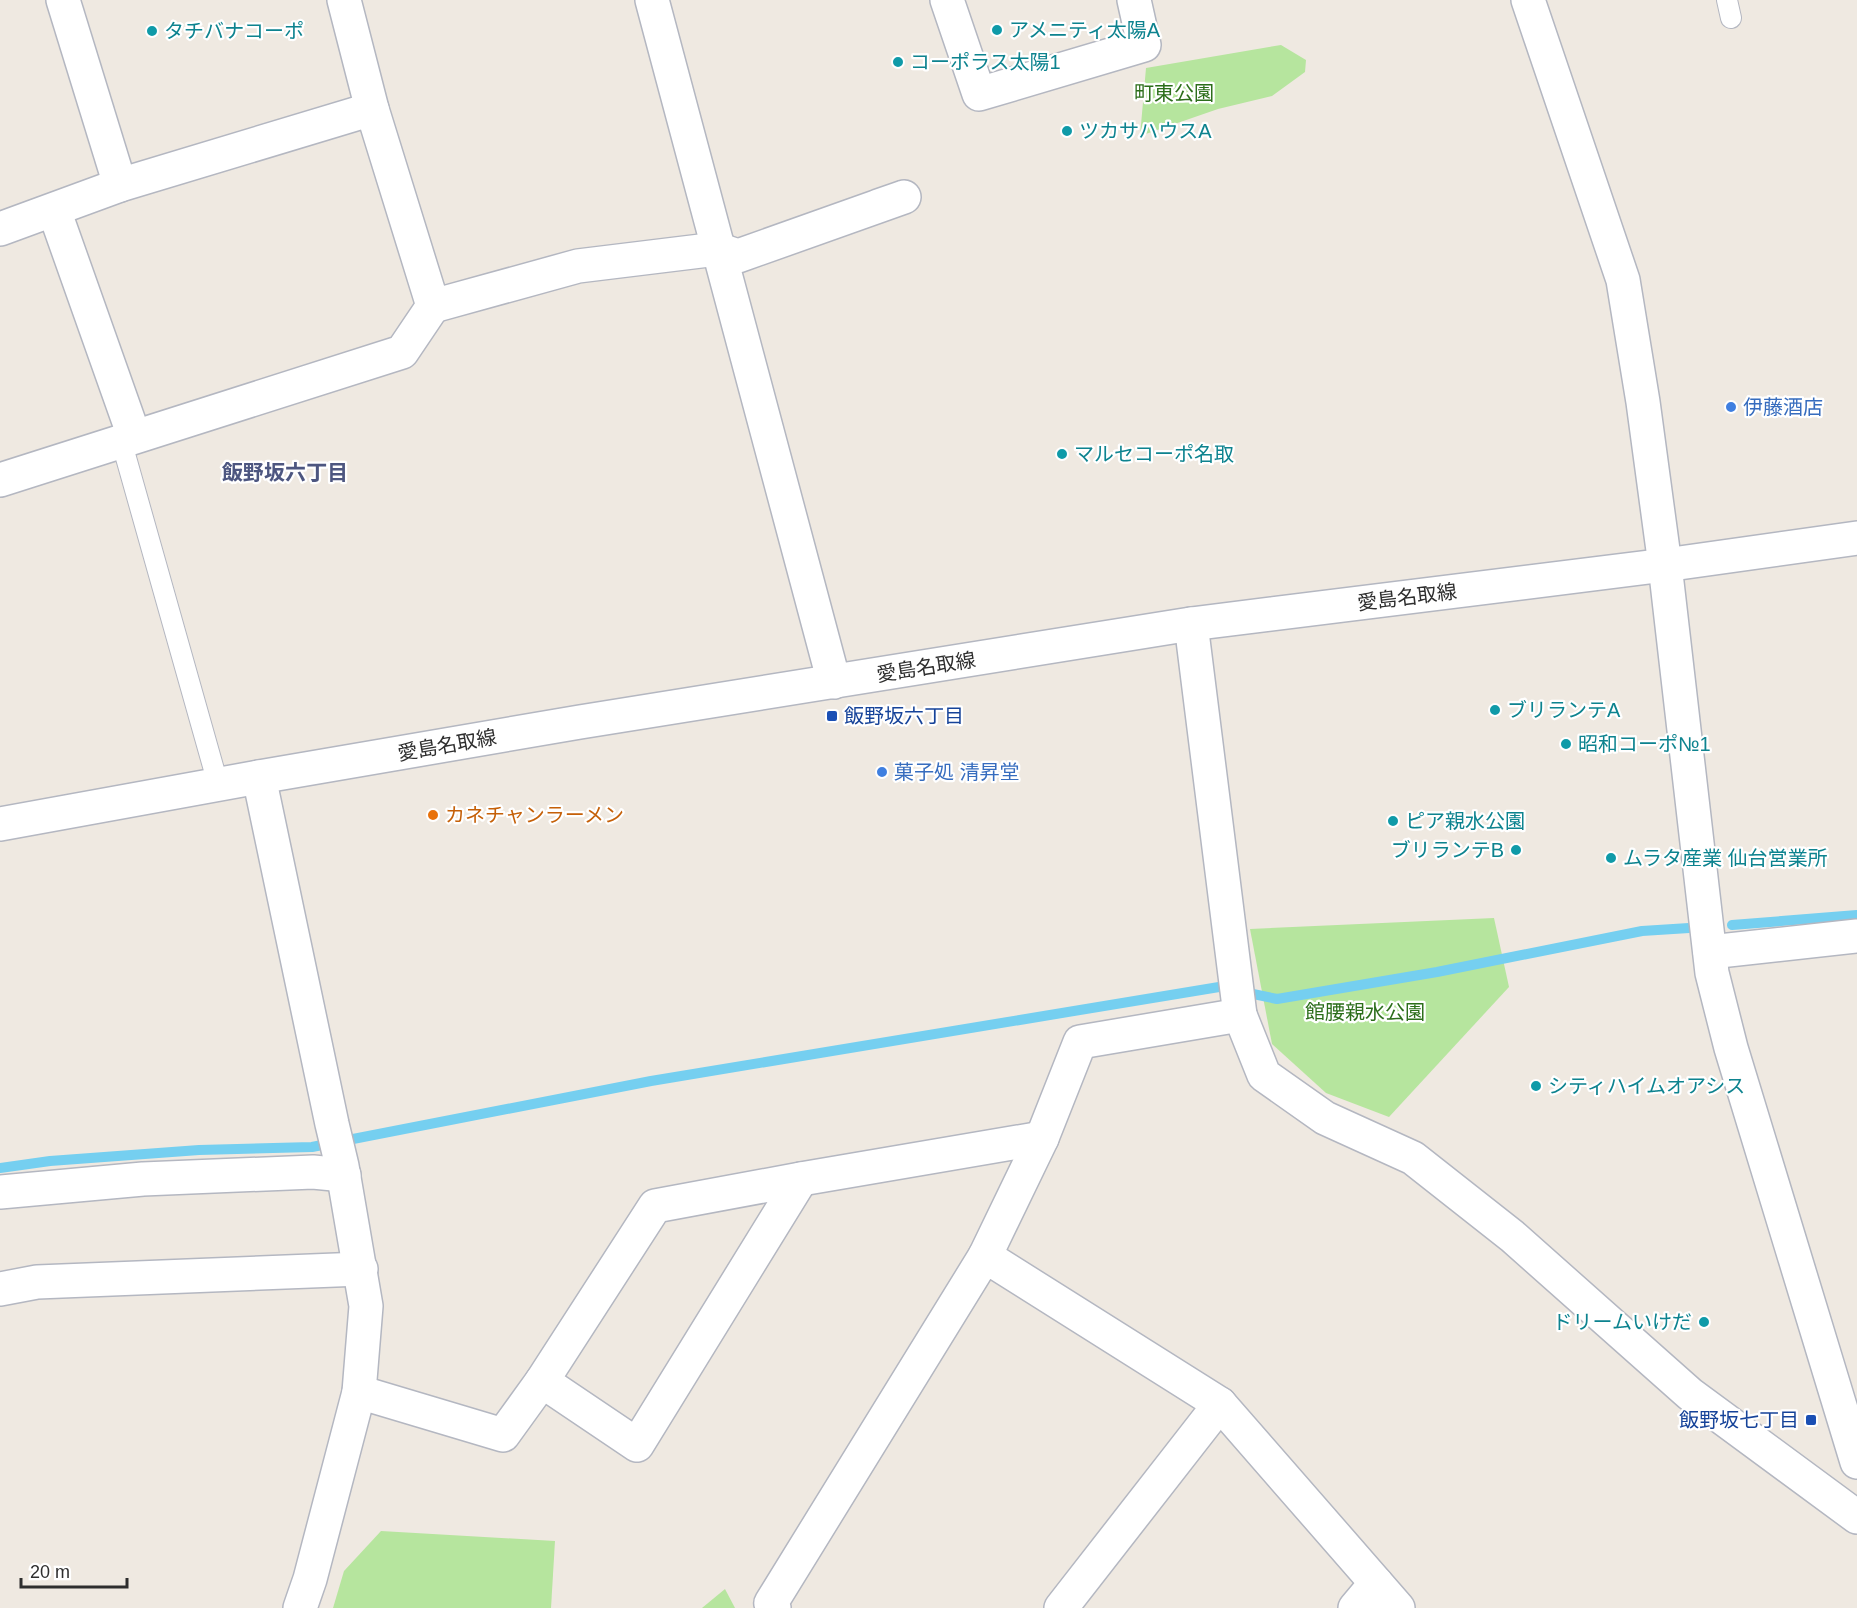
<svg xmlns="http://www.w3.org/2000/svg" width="1857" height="1608" viewBox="0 0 1857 1608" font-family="Arial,'Noto Sans JP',sans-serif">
<rect width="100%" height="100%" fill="#efe9e1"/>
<g fill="#b6e59e">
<polygon points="1281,45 1306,60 1305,72 1272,96 1218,109 1140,136 1146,68"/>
<polygon points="1494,918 1509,987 1389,1117 1326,1093 1272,1044 1250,929"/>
<polygon points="381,1531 555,1541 551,1608 333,1608 344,1571"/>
<polygon points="725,1589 735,1608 702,1608"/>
</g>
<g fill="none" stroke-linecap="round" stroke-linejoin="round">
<g stroke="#75cff0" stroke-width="10">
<polyline points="1732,925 1857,915"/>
<polyline points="0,1168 50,1161 199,1150 312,1147 651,1081 1219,987 1277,999 1437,972 1642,931 1689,928"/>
</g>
<g stroke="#b4b7c1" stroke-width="22">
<g id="lane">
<polyline points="1727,0 1731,18"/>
<polyline points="121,440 218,784"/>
</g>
</g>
<g stroke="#b4b7c1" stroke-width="36">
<g id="street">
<polyline points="63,0 120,185"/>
<polyline points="652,0 834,682"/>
<polyline points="947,0 979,94 1144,45 1134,0"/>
<polyline points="1528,0 1623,280 1643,402 1665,565 1712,973 1731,1048 1857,1462"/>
<polyline points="54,210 134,436"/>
<polyline points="0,229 120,185 372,109"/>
<polyline points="433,306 578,266 717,249 738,256 904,197 878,206"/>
<polyline points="0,480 402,352 433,306 372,109 344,0"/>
<polyline points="1191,624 1240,1015"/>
<polyline points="259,777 332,1124 342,1166 366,1306 359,1392 310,1579 300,1608"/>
<polyline points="1710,952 1857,936"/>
<polyline points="0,1192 143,1179 313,1172 344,1175"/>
<polyline points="985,1256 1042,1138 1080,1042 1240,1015 1264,1075 1325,1118 1413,1158 1512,1236 1690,1394 1857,1517"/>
<polyline points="0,1289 37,1282 361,1269"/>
<polyline points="542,1381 637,1445 801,1179"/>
<polyline points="359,1392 503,1435 542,1381 655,1206 801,1179 1042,1138"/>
<polyline points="774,1608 771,1603 985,1256 1220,1404 1398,1608"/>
<polyline points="1061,1608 1220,1404"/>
<polyline points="1355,1608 1376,1583"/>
</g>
</g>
<g stroke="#b4b7c1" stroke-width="36">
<polyline id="secondary" points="0,824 259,777 580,722 1191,624 1665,565 1857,538"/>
</g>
<use href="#lane" stroke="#fff" stroke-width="20"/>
<use href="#street" stroke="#fff" stroke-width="33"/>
<use href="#secondary" stroke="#fff" stroke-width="33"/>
</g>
<g fill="#0f9aa8" stroke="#fff" stroke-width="2">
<circle cx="997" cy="30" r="6"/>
<circle cx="152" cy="31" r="6"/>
<circle cx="898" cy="62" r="6"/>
<circle cx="1067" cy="131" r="6"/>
<circle cx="1062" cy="454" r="6"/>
<circle cx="1495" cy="710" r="6"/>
<circle cx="1566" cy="744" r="6"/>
<circle cx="1393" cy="821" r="6"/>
<circle cx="1516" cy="850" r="6"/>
<circle cx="1611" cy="858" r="6"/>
<circle cx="1536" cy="1086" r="6"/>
<circle cx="1704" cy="1322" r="6"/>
</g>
<g fill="#3f7fe0" stroke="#fff" stroke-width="2">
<circle cx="1731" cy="407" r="6"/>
<circle cx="882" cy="772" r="6"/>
</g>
<g fill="#1a4fb4" stroke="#fff" stroke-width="2">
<rect x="826" y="710" width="12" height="12" rx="3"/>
<rect x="1805" y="1414" width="12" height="12" rx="3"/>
</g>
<circle fill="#e8710a" stroke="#fff" stroke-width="2" cx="433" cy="815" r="6"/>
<g text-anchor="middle" stroke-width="4.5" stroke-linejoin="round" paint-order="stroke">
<g font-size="20" fill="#0d838f" stroke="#fff" text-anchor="start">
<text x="1009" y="37">アメニティ太陽A</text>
<text x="164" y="38">タチバナコーポ</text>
<text x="910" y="69">コーポラス太陽1</text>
<text x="1079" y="138">ツカサハウスA</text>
<text x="1074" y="461">マルセコーポ名取</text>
<text x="1507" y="717">ブリランテA</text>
<text x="1578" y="751">昭和コーポ№1</text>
<text x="1405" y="828">ピア親水公園</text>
<text x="1504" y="857" text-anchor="end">ブリランテB</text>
<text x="1623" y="865">ムラタ産業 仙台営業所</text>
<text x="1548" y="1093">シティハイムオアシス</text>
<text x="1692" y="1329" text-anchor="end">ドリームいけだ</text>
</g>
<g font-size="20" fill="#2c6e1b" stroke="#fff">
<text x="1174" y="100">町東公園</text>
<text x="1365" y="1019">館腰親水公園</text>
</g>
<g font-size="20" fill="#366cbe" stroke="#fff" text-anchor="start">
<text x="1743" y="414">伊藤酒店</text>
<text x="894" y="779">菓子処 清昇堂</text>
</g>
<g font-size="20" fill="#2e2e2e" stroke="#fff">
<text transform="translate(1407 597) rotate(-7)" y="7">愛島名取線</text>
<text transform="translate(926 667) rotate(-9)" y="7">愛島名取線</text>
<text transform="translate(447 745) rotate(-10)" y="7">愛島名取線</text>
</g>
<g font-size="20" fill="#164399" stroke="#fff" text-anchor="start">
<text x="844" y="723">飯野坂六丁目</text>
<text x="1799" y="1427" text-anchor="end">飯野坂七丁目</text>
</g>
<g font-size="20" fill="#c56008" stroke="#fff" text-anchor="start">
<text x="445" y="822">カネチャンラーメン</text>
</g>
<g font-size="21" font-weight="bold" fill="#4d5680" stroke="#fff">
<text x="285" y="480">飯野坂六丁目</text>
</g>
</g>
<path d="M21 1578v9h106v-9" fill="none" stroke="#2e2e2e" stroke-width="3"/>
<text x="30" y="1578" font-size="18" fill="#2e2e2e" stroke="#ffffff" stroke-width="4.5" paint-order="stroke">20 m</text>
</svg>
